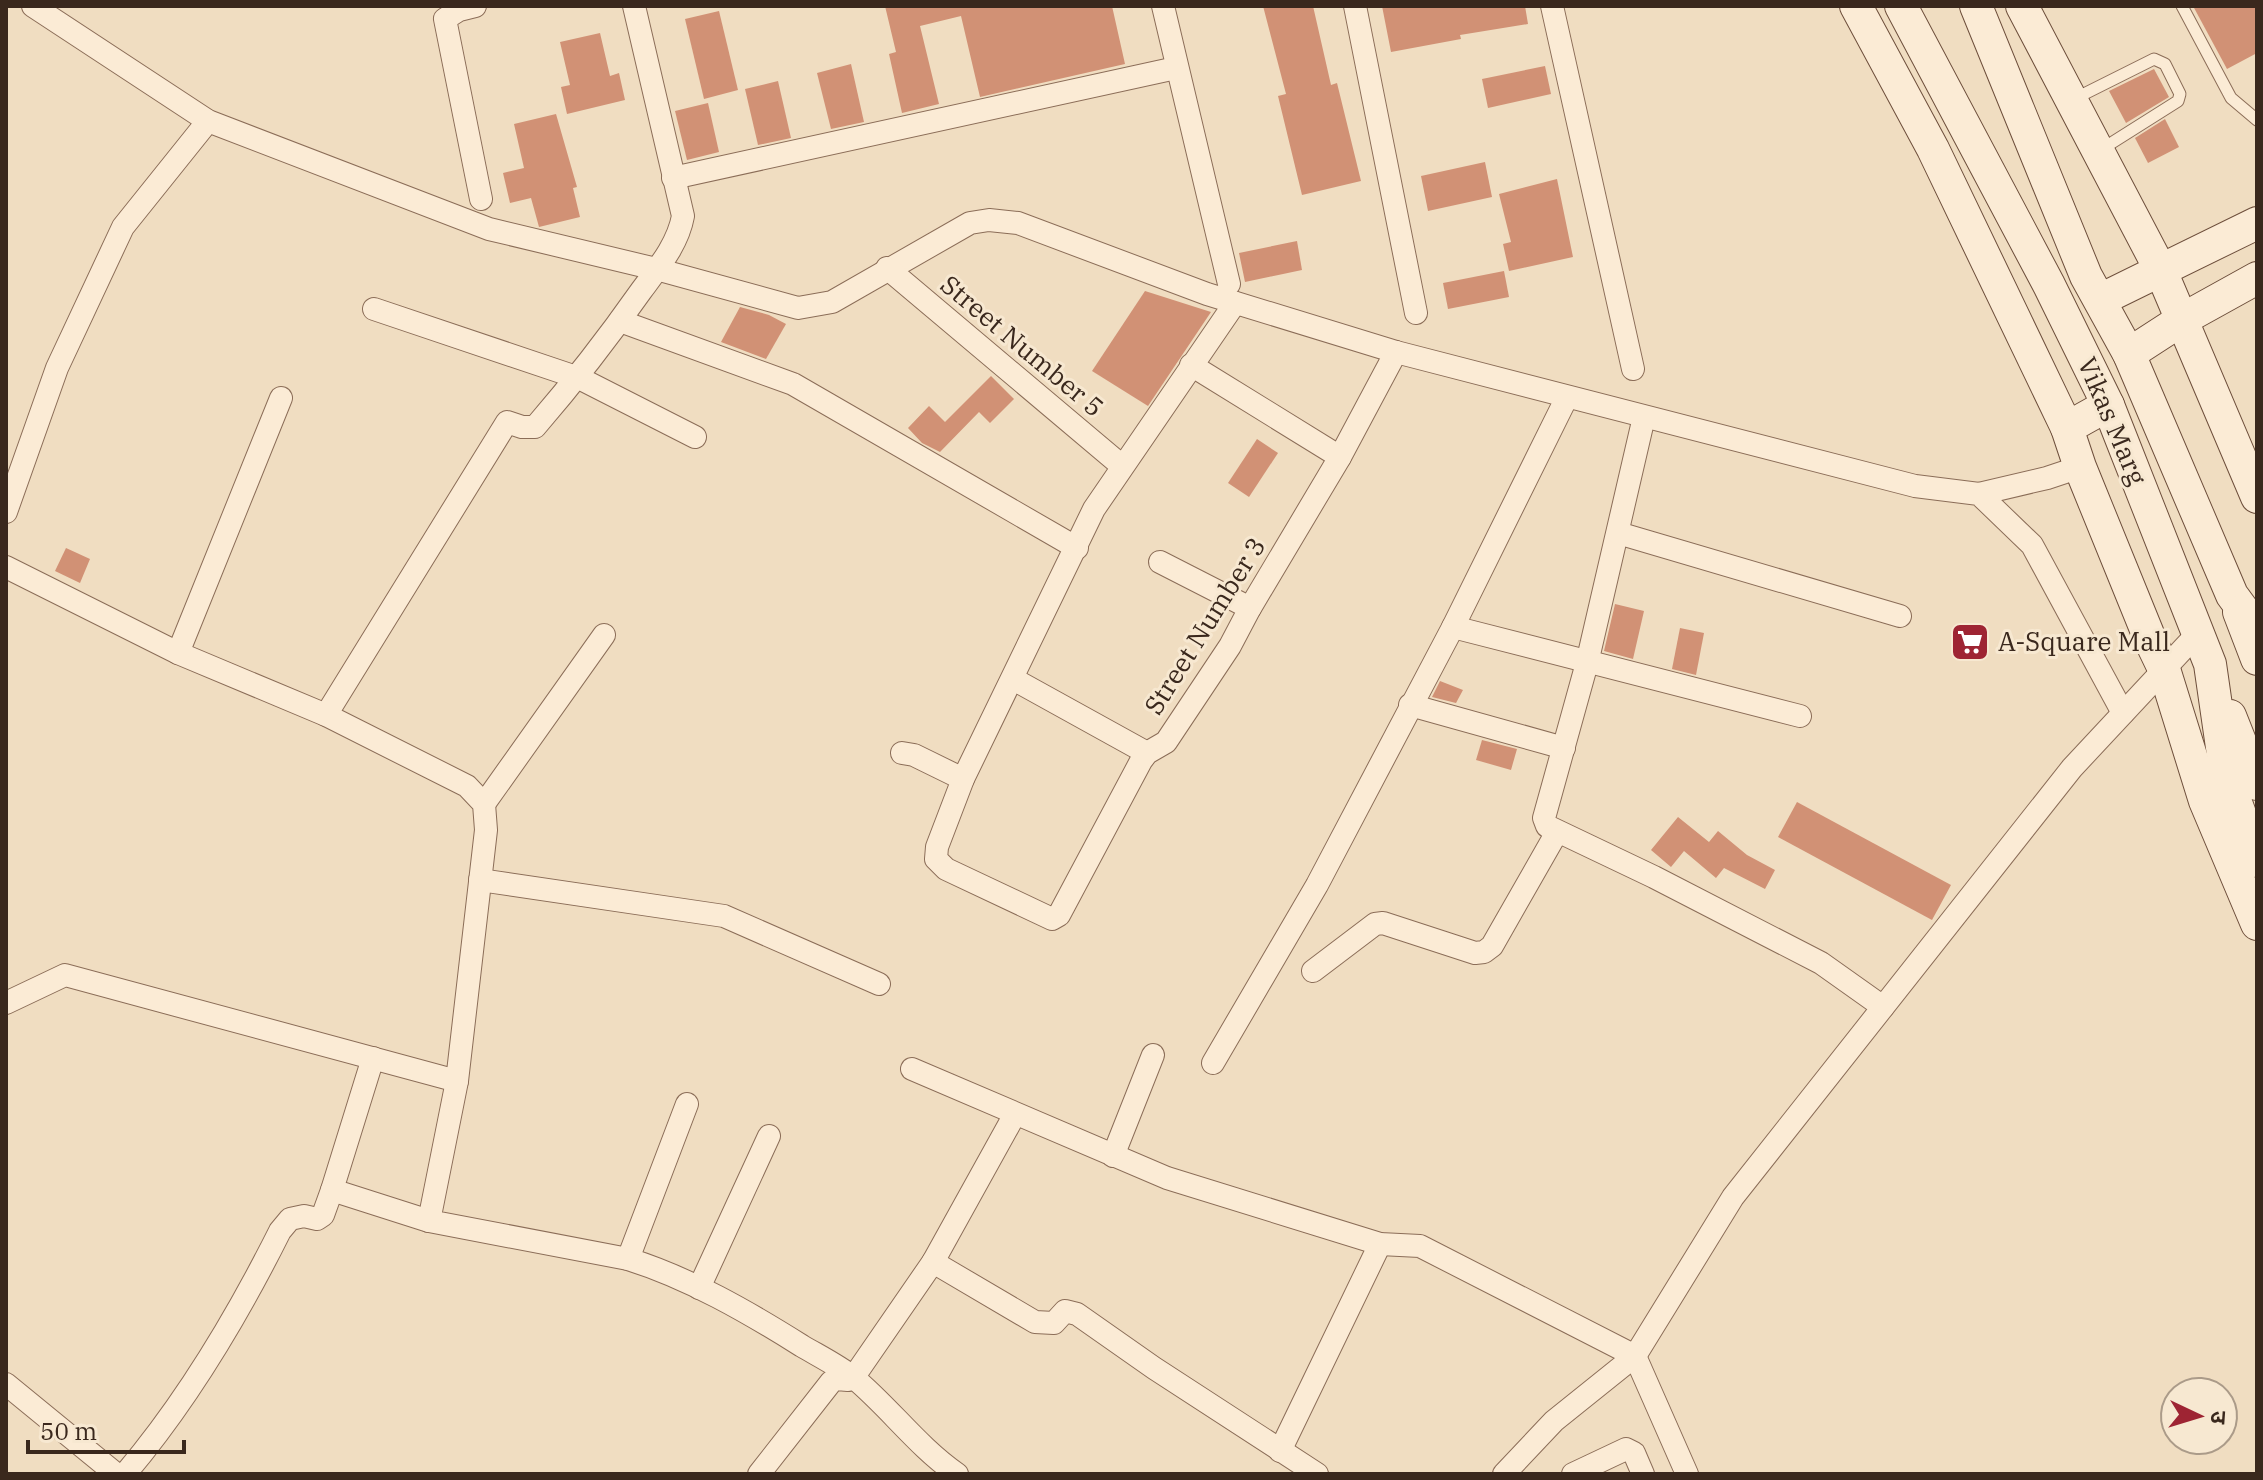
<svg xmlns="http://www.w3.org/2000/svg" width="2263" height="1480" viewBox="0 0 2263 1480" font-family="'IBM Plex Serif','Noto Sans Devanagari',serif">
<rect width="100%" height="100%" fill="#f0ddc1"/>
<g fill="#d19175">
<polygon points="885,6 1112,6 1125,64 980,97 961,16 920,26 939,104 902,113 889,54 896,52"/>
<polygon points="1263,6 1313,6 1331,85 1337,83 1361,181 1302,195 1278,96 1286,94"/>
<polygon points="1382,6 1525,6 1528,24 1460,35 1461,39 1391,52"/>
<polygon points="2193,6 2257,6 2257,53 2227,69"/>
<polygon points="719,11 738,90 704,99 685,19"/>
<polygon points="600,33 610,76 619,73 625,100 567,114 561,87 570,85 560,42"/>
<polygon points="851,64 864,122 831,129 817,73"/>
<polygon points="1545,66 1551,94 1488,108 1482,79"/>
<polygon points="2154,69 2169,97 2126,123 2109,91"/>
<polygon points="778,81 791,138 758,145 745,89"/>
<polygon points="708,103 719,152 687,160 675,111"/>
<polygon points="556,114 577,187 573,188 580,217 539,227 531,198 510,203 503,173 524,168 514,124"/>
<polygon points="2165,119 2179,147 2148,163 2135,138"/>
<polygon points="1485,162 1492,197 1428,211 1421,176"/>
<polygon points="1557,179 1573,257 1509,271 1503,244 1511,242 1499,194"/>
<polygon points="1297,241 1302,270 1245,282 1239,253"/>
<polygon points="1504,271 1509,297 1448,309 1443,283"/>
<polygon points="1145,291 1211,312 1148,406 1092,371"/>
<polygon points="740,307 769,315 786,324 766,359 721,342"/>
<polygon points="991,376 1014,399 990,423 979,412 940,452 922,443 908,428 929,406 945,422"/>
<polygon points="1257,439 1278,453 1249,497 1228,483"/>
<polygon points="66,548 90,559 80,583 55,571"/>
<polygon points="1615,604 1644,611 1633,659 1604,651"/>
<polygon points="1680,628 1704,633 1696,675 1672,669"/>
<polygon points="1440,681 1463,690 1456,703 1432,697"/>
<polygon points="1482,740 1517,749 1511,770 1476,760"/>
<polygon points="1797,802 1951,885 1932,920 1778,837"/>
<polygon points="1678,817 1709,842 1718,831 1747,855 1775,870 1765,889 1724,868 1716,878 1684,851 1671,867 1651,850"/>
</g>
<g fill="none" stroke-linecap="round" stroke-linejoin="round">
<g stroke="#8b6d58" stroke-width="13">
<g id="lane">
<polyline points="2182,6 2231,98 2257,120"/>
<polyline points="2072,100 2154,59 2165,64 2180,94 2178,101 2102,149"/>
</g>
</g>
<g stroke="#8b6d58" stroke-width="24">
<g id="street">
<polyline points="33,6 208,121 489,229 656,269 798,308 832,302 970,223 989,220 1018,223 1207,294 1396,352 1915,486 1979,494 2032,545 2123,713"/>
<polyline points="475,6 459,10 445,19 481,199"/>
<polyline points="1163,6 1229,284"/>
<polyline points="1355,6 1416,313"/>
<polyline points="1552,6 1633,369"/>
<polyline points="673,178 1176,68"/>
<polyline points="887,268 1122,466"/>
<polyline points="1235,303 1094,509 963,779 937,847 936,859 946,869 1052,919 1059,915 1141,761 1147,753 1166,742 1230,646 1250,608 1340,457 1396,352"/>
<polyline points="374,309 579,378 695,437"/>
<polyline points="620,321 793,384 1077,548"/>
<polyline points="1191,365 1340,457"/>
<polyline points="1644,417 1587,663 1544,818 1547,826 1654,877 1821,963 1883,1007"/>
<polyline points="1979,494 2047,478 2080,467"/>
<polyline points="6,512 57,368 123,227 208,121"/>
<polyline points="1618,533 1900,616"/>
<polyline points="1160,562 1250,608"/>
<polyline points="6,567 178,653 326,715 467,786 484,804 486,830 457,1081 65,975 6,1003"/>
<polyline points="1453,627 1800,716"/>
<polyline points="178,653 281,398"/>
<polyline points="1013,679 1147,753"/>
<polyline points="1410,705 1564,748"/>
<path d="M326 715 507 422 522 427H535C573 383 608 338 641 291 658 268 678 244 683 216L634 6"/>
<polyline points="902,753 914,755 963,779"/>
<polyline points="484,804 604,635"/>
<polyline points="480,880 724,916 879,984"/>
<polyline points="1313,971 1375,924 1383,923 1475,953 1484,952 1492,946 1557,832"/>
<polyline points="373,1058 332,1190 429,1221"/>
<polyline points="1213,1063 1317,885 1453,627 1567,397"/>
<polyline points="912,1069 1167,1178 1380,1244 1420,1246 1635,1356 1687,1474"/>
<path d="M457 1081 429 1221 628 1259C689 1278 748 1312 802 1346 819 1356 839 1366 854 1378 890 1408 918 1447 957 1474"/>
<polyline points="1113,1156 1153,1055"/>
<polyline points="628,1259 687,1104"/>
<polyline points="933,1262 1035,1322 1054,1323 1065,1311 1077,1314 1154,1368 1317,1474"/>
<polyline points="699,1288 769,1136"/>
<polyline points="6,1384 116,1474"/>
<polyline points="1280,1451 1380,1244"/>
<path d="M125 1474C187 1401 237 1317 280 1231L290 1219 304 1216 317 1219 323 1215 332 1190"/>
<polyline points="759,1474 831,1382 836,1379 848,1380 853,1378 933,1262 1015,1114"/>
<polyline points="1504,1474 1554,1421 1635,1356 1733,1197 2072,768 2198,633"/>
<polyline points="1573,1474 1626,1449 1634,1453 1643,1474"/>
</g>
</g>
<g stroke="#6d4e3b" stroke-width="34">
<g id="secondary">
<polyline points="1856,6 1933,149 2067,428"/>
<polyline points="1901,6 2049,285 2108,405 2210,664 2226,775 2257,861"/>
<polyline points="1976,6 2086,276 2129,354 2232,595 2257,629"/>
<polyline points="2022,6 2161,271 2257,497"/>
<polyline points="2100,300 2257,223"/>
<polyline points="2129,354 2183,319 2257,278"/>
<polyline points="2108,405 2067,428 2080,467 2152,644 2164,669 2205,801 2257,924"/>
<polyline points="2239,612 2257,659"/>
<polyline points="2230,716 2257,784"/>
</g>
</g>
<use href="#lane" stroke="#fbebd5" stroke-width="11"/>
<use href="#street" stroke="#fbebd5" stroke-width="22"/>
<use href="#secondary" stroke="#fbebd5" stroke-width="32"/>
</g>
<defs>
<g id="supermarket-square" transform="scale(2)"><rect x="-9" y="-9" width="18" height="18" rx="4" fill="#9e2433" stroke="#f7e8d1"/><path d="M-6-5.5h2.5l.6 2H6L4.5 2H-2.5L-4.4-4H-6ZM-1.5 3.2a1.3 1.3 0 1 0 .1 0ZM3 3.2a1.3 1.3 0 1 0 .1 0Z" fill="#fff"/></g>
</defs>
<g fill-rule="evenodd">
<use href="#supermarket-square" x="1970" y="642"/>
</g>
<g text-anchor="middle" stroke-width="6" stroke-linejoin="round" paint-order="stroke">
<g font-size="26" fill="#3a281d" stroke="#f7e8d1">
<text transform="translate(1022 346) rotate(40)" y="9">Street Number 5</text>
<text transform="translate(2112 421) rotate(67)" y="9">Vikas Marg</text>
<text transform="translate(1205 626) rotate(-58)" y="9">Street Number 3</text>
</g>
<g font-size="26" fill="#3a281d" stroke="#f7e8d1" text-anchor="start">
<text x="1998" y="651">A-Square Mall</text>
</g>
</g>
<rect width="2263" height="1480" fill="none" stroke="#3a281d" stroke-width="16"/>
<g transform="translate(2199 1416) rotate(94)"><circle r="38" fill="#f7e8d1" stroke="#ab9b89" stroke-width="2"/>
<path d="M0-6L14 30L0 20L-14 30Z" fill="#9e2433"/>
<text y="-12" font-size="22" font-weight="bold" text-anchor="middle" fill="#3a281d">उ</text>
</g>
<path d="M28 1440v12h156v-12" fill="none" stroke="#3a281d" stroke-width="4"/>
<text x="40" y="1440" font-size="24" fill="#3a281d" stroke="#f7e8d1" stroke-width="6" paint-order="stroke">50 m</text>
</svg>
